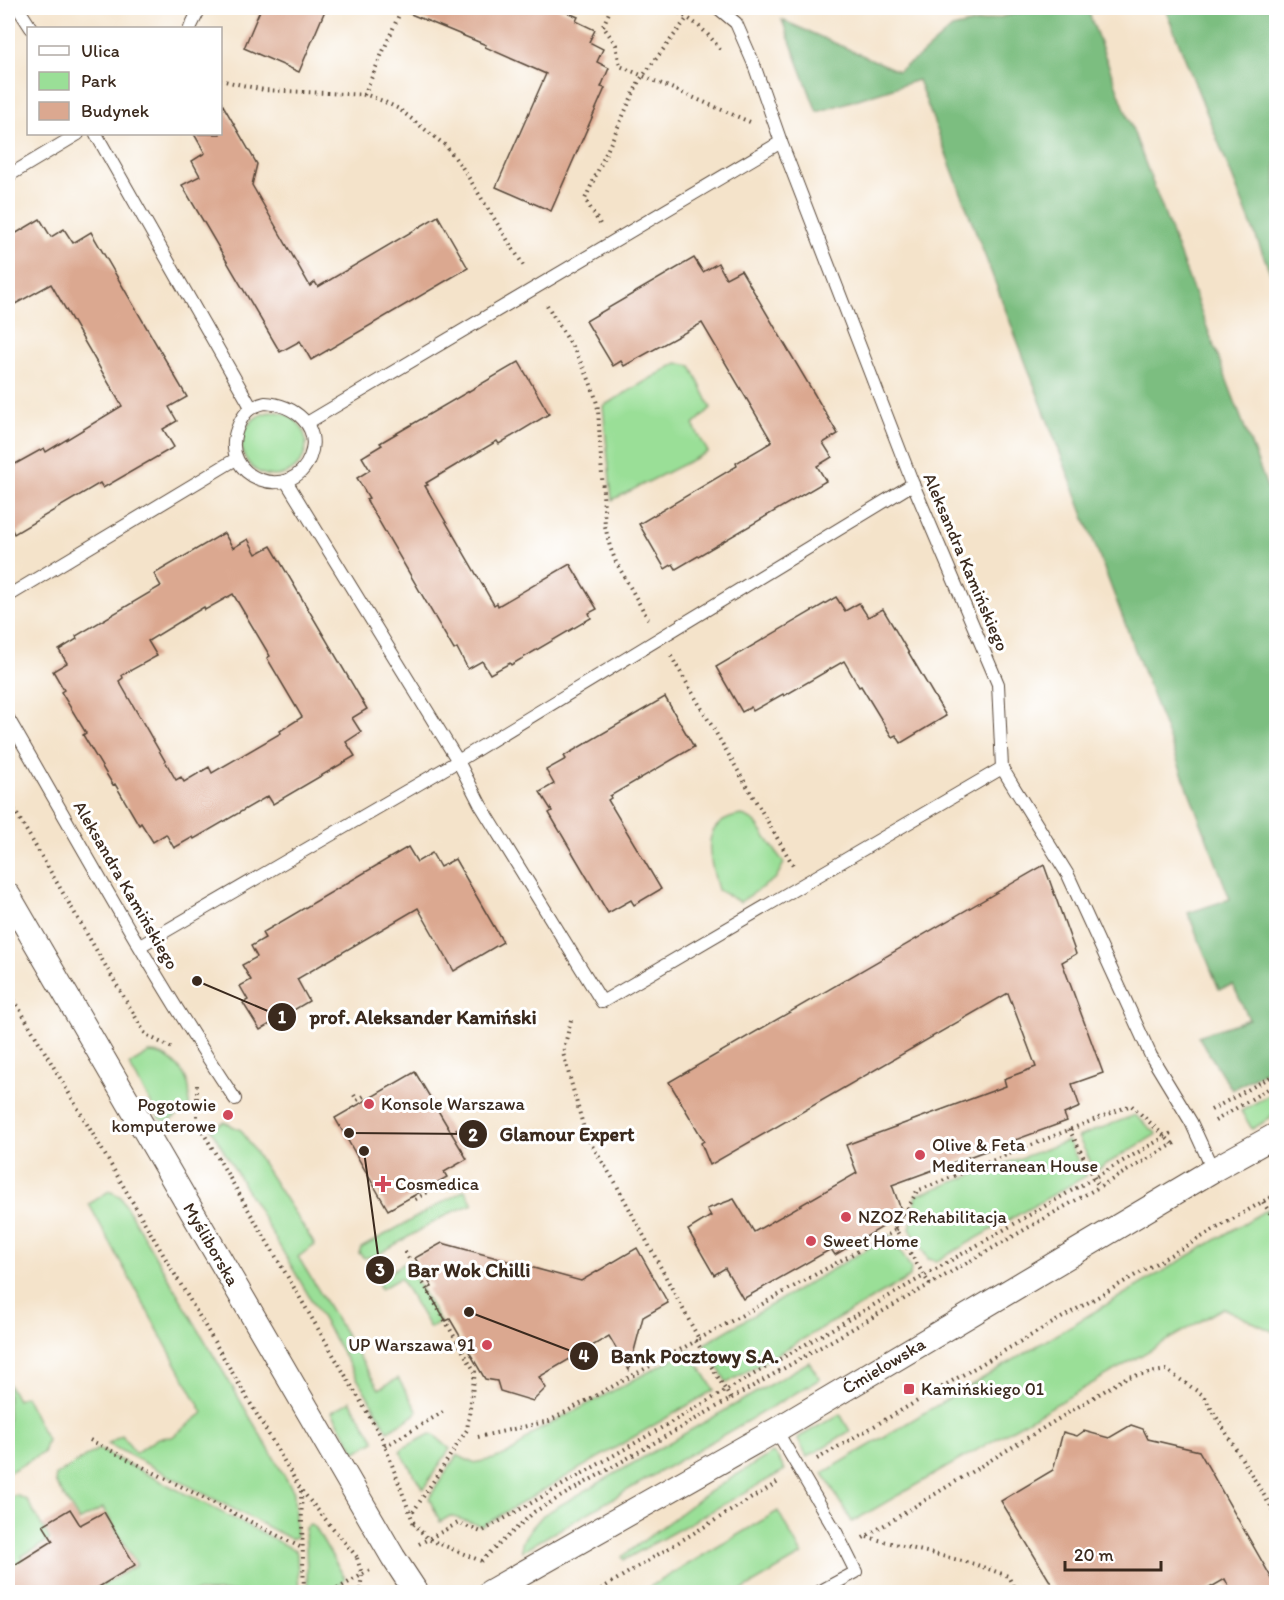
<svg xmlns="http://www.w3.org/2000/svg" width="1284" height="1600" viewBox="0 0 1284 1600" font-family="Itim,sans-serif">
<rect width="100%" height="100%" fill="#fff"/>
<filter id="ink" filterUnits="userSpaceOnUse"><feTurbulence type="fractalNoise" baseFrequency=".0167" numOctaves="2"/><feDisplacementMap in="SourceGraphic" scale="12" xChannelSelector="R" yChannelSelector="G"/><feConvolveMatrix kernelMatrix="1 2 1 2 8 2 1 2 1" color-interpolation-filters="sRGB"/></filter>
<filter id="wash" filterUnits="userSpaceOnUse"><feTurbulence type="fractalNoise" baseFrequency=".008" numOctaves="4" result="noise"/><feDisplacementMap in="SourceGraphic" scale="24" xChannelSelector="R" yChannelSelector="G"/><feGaussianBlur stdDeviation="1.35" result="paint"/><feColorMatrix in="noise" values="0 0 0 0 0 0 0 0 0 0 0 0 0 0 0 0 0 1.4 0 .05"/><feComposite in="paint" operator="in"/></filter>
<g filter="url(#wash)">
<rect width="100%" height="100%" fill="#f4e3ca"/>
<g fill="#9adf97" stroke="#6a845a" stroke-width="1.5">
<polygon points="677,363 691,366 711,408 693,425 708,452 612,500 603,406"/>
<circle cx="274" cy="444" r="32"/>
<path d="M742 815 755 822 784 863 776 878 740 902 718 890C710 858 696 822 742 815Z"/>
<path d="M149 1053C166 1052 183 1068 188 1084 191 1091 189 1100 189 1108L167 1122 160 1119 129 1065Z"/>
<path d="M1276 1091C1277 1116 1273 1117 1252 1129L1241 1111Z"/>
<polygon points="1135,1115 1157,1134 1095,1171 1078,1137"/>
<polygon points="224,1122 241,1130 315,1245 298,1257 379,1389 398,1378 417,1410 415,1415 388,1431 211,1129"/>
<polygon points="1068,1141 1086,1176 937,1261 928,1259 910,1229 917,1195"/>
<polygon points="465,1190 473,1204 448,1214 377,1255 364,1258 359,1253 361,1248 370,1243"/>
<polygon points="109,1191 120,1196 294,1492 296,1537 291,1539 108,1444 122,1435 135,1453 158,1438 172,1437 203,1413 89,1204"/>
<polygon points="1276,1204 1276,1333 1223,1308 852,1522 823,1473"/>
<polygon points="891,1235 911,1268 910,1277 727,1383 704,1344"/>
<polygon points="406,1262 440,1322 430,1328 400,1278 381,1289 379,1286 382,1277"/>
<polygon points="690,1350 714,1390 482,1526 450,1516 440,1522 429,1498 457,1455 473,1463 494,1459 514,1451 533,1433"/>
<path d="M809 1362 820 1379 522 1551C519 1538 535 1525 543 1515Z"/>
<polygon points="8,1383 17,1400 25,1396 47,1440 43,1453 8,1473"/>
<polygon points="350,1401 375,1441 356,1452 332,1412"/>
<polygon points="840,1414 850,1431 807,1457 798,1440 799,1437"/>
<polygon points="430,1434 434,1435 450,1449 423,1489 400,1451 403,1448"/>
<polygon points="98,1449 295,1550 297,1554 299,1592 91,1592 137,1565 103,1508 79,1521 55,1482 56,1475"/>
<polygon points="772,1453 776,1455 785,1470 624,1560 622,1557 707,1493"/>
<polygon points="16,1495 27,1500 50,1540 22,1556 30,1568 13,1579 8,1569 8,1501"/>
<polygon points="778,1511 802,1555 739,1592 641,1592"/>
<path d="M310 1525 315 1527 345 1578C337 1591 323 1593 308 1592L305 1528Z"/>
</g>
<g fill="#7bbe80" stroke="#5b744f" stroke-width="1.5">
<polygon points="1042,8 1087,8 1276,511 1276,1065 1232,1090 1198,1036 1249,1019 1233,985 1219,989 1188,913 1230,899 918,80 817,112 782,20 898,71 920,56 952,28"/>
<polygon points="1165,8 1276,8 1276,287"/>
</g>
<g id="blocks">
<g fill="#dba890" fill-rule="evenodd">
<polygon points="261,8 326,8 299,72 244,48"/>
<polygon points="396,8 557,8 578,17 576,21 595,30 589,42 603,49 597,62 609,68 601,87 605,88 551,211 496,187 546,74 485,47 486,45"/>
<polygon points="220,100 257,164 252,185 310,286 315,282 318,287 438,216 468,268 311,360 300,341 280,352 182,185 200,176 192,161 205,153 194,134 220,134"/>
<polygon points="40,219 51,237 64,229 73,243 91,232 187,397 169,407 177,421 163,429 174,447 103,488 100,483 14,534 8,520 8,468 44,448 46,452 122,406 51,284 8,308 8,238"/>
<polygon points="694,258 703,272 718,263 726,278 741,270 838,434 823,443 832,457 817,466 826,481 676,569 673,564 665,569 639,524 737,466 736,463 772,442 702,323 624,366 621,361 613,366 586,321"/>
<polygon points="519,362 549,414 499,444 497,441 468,458 426,483 428,485 425,486 494,605 497,603 498,606 570,564 597,609 589,613 591,618 511,665 510,663 490,674 482,661 468,669 457,648 454,650 366,499 369,498 357,478 370,470 362,457 382,445 380,443"/>
<path d="M224 533 233 548 248 539 256 554 271 546 367 709 352 718 361 732 346 742 355 756 273 804 268 796 194 839 193 837 174 848 166 834 153 842 141 823 139 825 115 784 113 785 83 735 86 733 61 692 64 690 53 671 67 663 59 650 77 639 76 636 161 586 154 574ZM233 594 270 656 267 658 302 717 280 731 281 733 212 773 209 767 184 782 181 777 176 780 119 681 123 678 122 675 157 656 148 641 204 607 205 610Z"/>
<polygon points="836,597 845,611 859,603 868,617 883,609 946,716 901,743 896,735 892,737 861,686 859,687 844,661 784,696 783,694 753,711 751,707 742,712 716,667"/>
<polygon points="665,697 694,747 610,796 611,798 608,800 661,889 634,905 631,900 608,913 549,813 552,811 540,792 554,784 546,770 566,759 564,756"/>
<polygon points="408,847 417,862 432,853 440,867 455,859 503,942 454,971 418,908 297,979 309,1001 260,1030 243,1003 248,1000 240,986 251,980 242,965 257,957 251,946 265,938 262,933"/>
<polygon points="1044,865 1076,954 1062,962 1103,1073 1072,1084 1080,1107 1064,1114 1067,1121 892,1185 903,1215 835,1255 831,1249 743,1299 725,1268 714,1275 688,1230 711,1216 707,1209 734,1199 754,1232 857,1173 846,1145 1006,1086 1004,1079 1036,1067 1008,993 710,1165 701,1143 704,1141 669,1082"/>
<polygon points="415,1072 467,1159 444,1172 447,1177 388,1210 335,1118"/>
<polygon points="442,1243 581,1281 637,1248 668,1303 643,1317 629,1370 609,1336 539,1377 546,1388 533,1401 500,1391 497,1381 485,1379 450,1319 446,1321 427,1289 432,1287 415,1258"/>
<polygon points="1131,1425 1143,1429 1148,1439 1199,1451 1276,1586 1276,1593 1232,1593 1225,1579 1201,1593 1057,1593 1001,1501 1053,1470 1063,1432 1077,1436 1084,1431 1109,1438"/>
<polygon points="70,1509 80,1525 104,1512 135,1565 89,1593 8,1593 8,1569 53,1541 43,1525"/>
</g>
</g>
</g>
<g filter="url(#ink)">
<use href="#blocks" fill-opacity="0" stroke="#574638" stroke-width="1.5"/>
<g fill="none" stroke-linecap="round" stroke-linejoin="round">
<g stroke="#574638" stroke-width="14">
<g id="lane">
<polyline points="18,8 31,28"/>
<polyline points="718,8 736,23 753,62 781,142 913,484 998,684 1002,768 1068,875 1151,1056 1191,1122 1213,1170"/>
<polyline points="190,28 200,8"/>
<polyline points="96,134 251,407"/>
<polyline points="8,176 78,134"/>
<path d="M265 403C293 404 322 426 310 457 292 505 218 478 237 429 243 413 249 407 265 403Z"/>
<polyline points="307,423 781,142"/>
<polyline points="286,481 458,761 480,804 602,1002 1002,768"/>
<polyline points="8,596 236,459"/>
<path d="M8 718C82 846 153 977 235 1099"/>
<polyline points="140,946 458,761 913,484"/>
<polyline points="776,1430 836,1532 856,1572 819,1592"/>
</g>
</g>
<g stroke="#574638" stroke-width="26">
<g id="street">
<path id="s1" d="M8 895 393 1557 416 1592"/>
<path id="s2" d="M490 1592 776 1430 1213 1170 1276 1135"/>
</g>
</g>
<g stroke="#574638" stroke-width="4" stroke-dasharray="1.5 4.5" stroke-linecap="butt">
<polyline points="611,8 603,26 616,45 620,66 750,122"/>
<path d="M668 8C692 18 707 31 722 52"/>
<polyline points="220,80 264,90 367,95 383,101 399,109 446,146 462,167 525,268"/>
<polyline points="364,95 402,8"/>
<polyline points="600,224 585,199 639,81 688,17"/>
<path d="M547 305C566 338 591 371 598 409L605 526 610 547 616 562 648 619"/>
<polyline points="671,656 793,865"/>
<polyline points="8,799 146,1035 174,1049"/>
<polyline points="8,989 301,1490 357,1557"/>
<polyline points="571,1020 563,1053 586,1136 615,1182 699,1339"/>
<polyline points="197,1085 197,1122 382,1438 414,1524"/>
<polyline points="354,1095 357,1100 364,1096 367,1099"/>
<polyline points="1211,1110 1276,1074"/>
<polyline points="1215,1121 1276,1084"/>
<polyline points="1069,1129 1099,1187"/>
<polyline points="451,1133 461,1127"/>
<polyline points="461,1149 471,1142"/>
<polyline points="412,1196 414,1200 443,1183 446,1188"/>
<polyline points="1263,1202 1276,1222"/>
<polyline points="893,1221 896,1229"/>
<polyline points="896,1230 917,1191 1131,1105 1173,1144"/>
<polyline points="405,1252 475,1372 467,1430 411,1515"/>
<polyline points="699,1339 896,1230 930,1285"/>
<polyline points="478,1437 549,1421 696,1341 731,1399"/>
<polyline points="90,1440 302,1548"/>
<polyline points="385,1446 443,1412"/>
<polyline points="817,1459 1276,1194"/>
<polyline points="301,1491 304,1592"/>
<polyline points="413,1525 414,1524 428,1539 481,1561"/>
<polyline points="867,1537 974,1564 1008,1576 1016,1592"/>
<polyline points="863,1538 1127,1377 1166,1370 1203,1395 1276,1515"/>
<polyline points="419,1544 458,1523 481,1532 1173,1132"/>
<polyline points="357,1558 362,1574 360,1592"/>
<polyline points="481,1561 534,1512 1177,1142"/>
<polyline points="332,1592 370,1570"/>
<polyline points="596,1592 780,1481"/>
</g>
<use href="#lane" stroke="#fff" stroke-width="12"/>
<use href="#street" stroke="#fff" stroke-width="24"/>
</g>
</g>
<g fill="#d1495b" stroke="#fff" stroke-width="2">
<circle cx="369" cy="1104" r="6"/>
<circle cx="228" cy="1115" r="6"/>
<circle cx="920" cy="1155" r="6"/>
<path d="M380 1175h6v6h6v6h-6v6h-6v-6h-6v-6h6z"/>
<circle cx="846" cy="1217" r="6"/>
<circle cx="811" cy="1241" r="6"/>
<circle cx="487" cy="1345" r="6"/>
<rect x="903" y="1383" width="12" height="12" rx="3"/>
</g>
<g text-anchor="middle" stroke-width="6" stroke-linejoin="round" paint-order="stroke">
<g font-size="18" fill="#3b2a1e" stroke="#fff">
<text transform="translate(966 562) rotate(67)" y="6">Aleksandra Kamińskiego</text>
<text transform="translate(126 885) rotate(60)" y="6">Aleksandra Kamińskiego</text>
<text dy="6" stroke="none"><textPath href="#s1" startOffset="404">Myśliborska</textPath></text>
<text dy="6" stroke="none"><textPath href="#s2" startOffset="454">Ćmielowska</textPath></text>
</g>
<g font-size="18" fill="#3b2a1e" stroke="#fff" text-anchor="start">
<text x="381" y="1110">Konsole Warszawa</text>
<text x="216" y="1111" text-anchor="end">Pogotowie<tspan x="216" dy="21">komputerowe</tspan></text>
<text x="932" y="1151">Olive &amp; Feta<tspan x="932" dy="21">Mediterranean House</tspan></text>
<text x="395" y="1190">Cosmedica</text>
<text x="858" y="1223">NZOZ Rehabilitacja</text>
<text x="823" y="1247">Sweet Home</text>
<text x="475" y="1351" text-anchor="end">UP Warszawa 91</text>
<text x="921" y="1395">Kamińskiego 01</text>
</g>
</g>
<path fill="none" stroke="#3b2a1e" stroke-width="2" d="M197 981L282 1017M349 1133L473 1134M364 1151L380 1270M469 1312L584 1356"/>
<g fill="#3b2a1e" stroke="#fff" stroke-width="2">
<circle cx="197" cy="981" r="6"/>
<circle cx="349" cy="1133" r="6"/>
<circle cx="364" cy="1151" r="6"/>
<circle cx="469" cy="1312" r="6"/>
<circle cx="282" cy="1017" r="15"/>
<circle cx="473" cy="1134" r="15"/>
<circle cx="380" cy="1270" r="15"/>
<circle cx="584" cy="1356" r="15"/>
</g>
<g font-size="18" text-anchor="middle" font-weight="bold" fill="#fff">
<text x="282" y="1023">1</text>
<text x="473" y="1141">2</text>
<text x="380" y="1276">3</text>
<text x="584" y="1362">4</text>
</g>
<g font-size="20" text-anchor="middle" font-weight="bold" fill="#3b2a1e" stroke="#fff" stroke-width="6" stroke-linejoin="round" paint-order="stroke">
<text x="423" y="1024">prof. Aleksander Kamiński</text>
<text x="567" y="1141">Glamour Expert</text>
<text x="469" y="1277">Bar Wok Chilli</text>
<text x="695" y="1363">Bank Pocztowy S.A.</text>
</g>
<rect width="1284" height="1600" fill="none" stroke="#fff" stroke-width="30"/>
<rect x="27" y="27" width="195" height="108" fill="#ffffff" stroke="#b1aaa5" stroke-width="1.5"/>
<rect x="39" y="46" width="30" height="9" fill="#ffffff" stroke="#b1aaa5" stroke-width="1.5"/>
<text x="81" y="57" font-size="18" fill="#3b2a1e">Ulica</text>
<rect x="39" y="72" width="30" height="18" fill="#9adf97" stroke="#b1aaa5" stroke-width="1.5"/>
<text x="81" y="87" font-size="18" fill="#3b2a1e">Park</text>
<rect x="39" y="102" width="30" height="18" fill="#dba890" stroke="#b1aaa5" stroke-width="1.5"/>
<text x="81" y="117" font-size="18" fill="#3b2a1e">Budynek</text>
<path d="M1065 1561v9h96v-9" fill="none" stroke="#3b2a1e" stroke-width="3"/>
<text x="1074" y="1561" font-size="18" fill="#3b2a1e" stroke="#ffffff" stroke-width="4.5" paint-order="stroke">20 m</text>
</svg>
